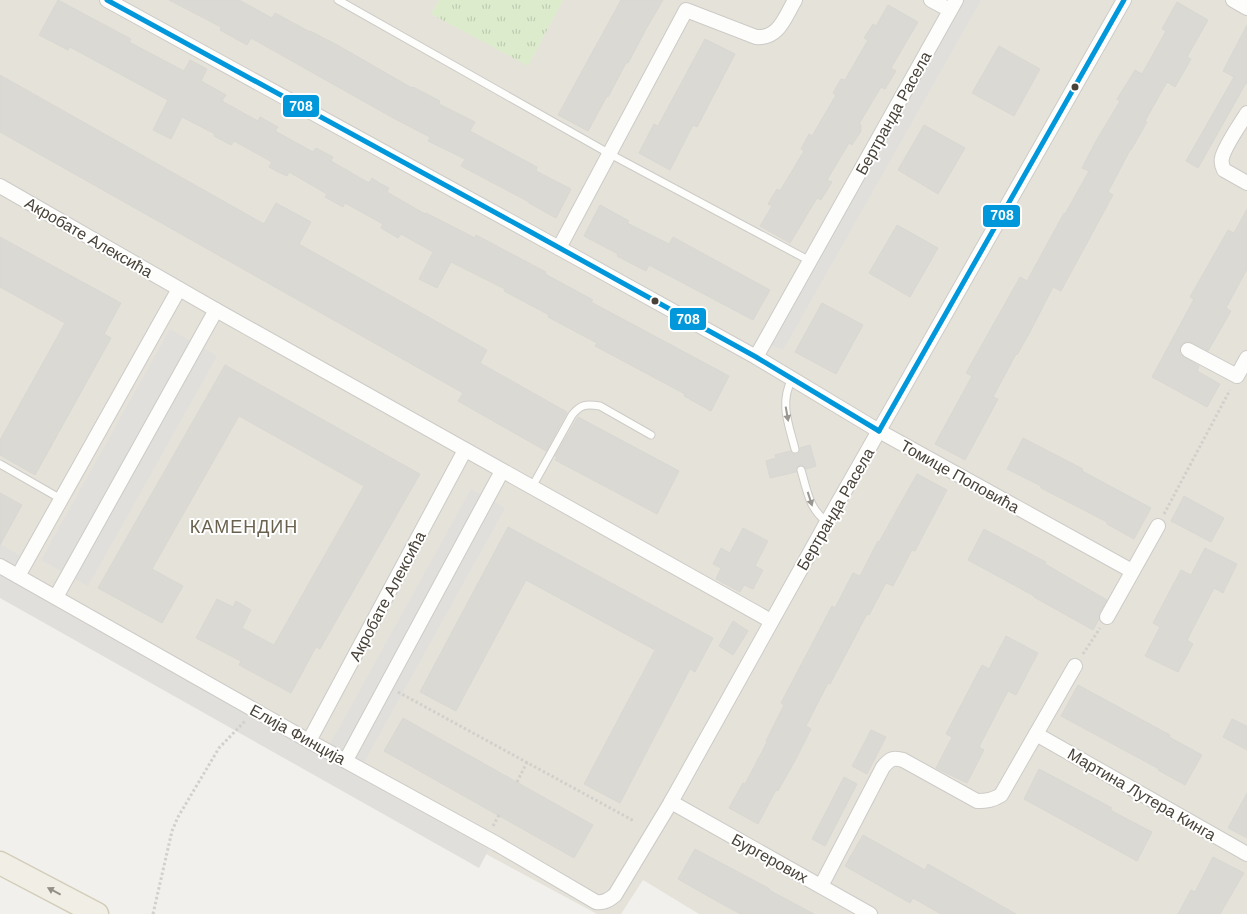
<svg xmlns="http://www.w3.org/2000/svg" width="1247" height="914" viewBox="0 0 1247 914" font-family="Arial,sans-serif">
<defs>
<pattern id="park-tufts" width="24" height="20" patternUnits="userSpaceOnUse" patternTransform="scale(1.25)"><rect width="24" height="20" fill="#ddebcd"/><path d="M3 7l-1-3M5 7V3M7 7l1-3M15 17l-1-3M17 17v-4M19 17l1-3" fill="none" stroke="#bfcbb1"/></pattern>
</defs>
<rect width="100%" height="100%" fill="#f1f0ec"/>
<polygon fill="#e5e2d9" points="0,0 1247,0 1247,914 699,914 643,880 621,914 597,914 0,592"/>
<polygon fill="url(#park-tufts)" points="439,0 563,0 528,66 431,14"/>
<g fill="#e1dfdc">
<polygon points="956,0 981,0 783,350 764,342"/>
<polygon points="170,329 217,356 88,586 41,560"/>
<polygon points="471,489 505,508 363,764 329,746"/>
<polygon points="0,544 28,560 18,579 491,845 479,868 0,598"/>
</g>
<g fill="#dbd9d4" stroke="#d9d7d2">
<polygon points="58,0 131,39 129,42 184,71 190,60 207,69 201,81 226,95 222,101 258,121 260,117 278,127 275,131 313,152 316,148 333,157 331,161 369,183 372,178 381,184 389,188 387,192 425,214 426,213 475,238 476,235 546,272 545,274 593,300 591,302 729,376 711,411 684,396 685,394 595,346 597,343 548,317 549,315 504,291 505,289 451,262 437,288 419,279 433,252 401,234 398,238 381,228 383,224 345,203 343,207 325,197 327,194 289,172 287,176 278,172 269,167 272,162 234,141 231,145 214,136 215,134 182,117 171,139 153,130 168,100 70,47 68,50 39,35"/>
<polygon points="169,0 239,0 272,18 275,13 310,32 310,31 339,46 412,88 413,87 440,101 439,104 475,122 470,131 537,167 536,171 571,189 556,218 529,203 529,202 461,166 465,159 428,141 430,137 395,119 251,38 247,45 220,30 221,27"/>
<polygon points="621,0 663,0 645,31 628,63 626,63 608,97 607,96 588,131 558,115"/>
<polygon points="1177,2 1208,20 1187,57 1191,59 1175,87 1167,82 1145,121 1147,122 1131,150 1130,150 1108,192 1113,195 1061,291 1053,287 1031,330 1017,355 1016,354 993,397 998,399 965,460 935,444 972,376 966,373 1020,277 1027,281 1064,213 1065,214 1089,171 1082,168 1096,141 1120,101 1117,99 1135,70 1142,74 1166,31 1162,29"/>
<polygon points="888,5 918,22 891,68 896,71 885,89 881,87 859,124 861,125 861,131 852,145 849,143 827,180 832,182 821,200 817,198 790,243 760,226 772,206 768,204 777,189 780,191 804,151 801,149 809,134 812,136 836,95 833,93 841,79 845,80 868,40 864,38 873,24 876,26"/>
<polygon points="1247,25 1247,84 1246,83 1198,168 1186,161 1234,77 1223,71"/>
<polygon points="705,39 735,54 697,127 693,125 670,170 639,153 654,124 658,126"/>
<polygon points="999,46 1040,69 1014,116 972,93"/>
<polygon points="0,75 264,224 276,203 311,222 299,244 487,350 480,363 567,412 546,451 458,401 463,393 0,132"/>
<polygon points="924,125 965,148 938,194 898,170"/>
<polygon points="600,205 629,221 627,223 669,244 673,237 770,290 753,320 649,265 646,271 617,256 618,254 584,236"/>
<polygon points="1247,209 1247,269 1226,308 1231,311 1208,351 1188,341 1183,343 1181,346 1179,350 1180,354 1184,357 1199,366 1197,371 1220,384 1207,407 1152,377 1194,299 1190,297 1228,230 1234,233"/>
<polygon points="897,225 938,248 910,297 869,273"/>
<polygon points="0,237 121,303 104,334 111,338 35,475 0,455 0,440 65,323 0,287"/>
<polygon points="822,303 863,325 836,374 795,352"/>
<polygon points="225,365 420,474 320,649 316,647 291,693 239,665 241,661 196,638 217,599 233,607 236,601 251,610 242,628 274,645 364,486 239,416 152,569 183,586 162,623 98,588"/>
<polygon points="578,417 679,471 657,514 555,460 557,457 555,456"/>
<polygon points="1023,438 1083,469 1082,471 1151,508 1134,539 1107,524 1107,522 1041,488 1041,486 1007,469"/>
<polygon points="810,445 816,466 806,469 804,466 800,465 797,467 796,472 770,478 766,461 776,458 775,455 790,451 793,454 797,454 799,452 800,448"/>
<polygon points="917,474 947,490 915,551 912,550 893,586 886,583 869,615 867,614 830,684 828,683 806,726 811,729 797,757 778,791 776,790 758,824 729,808 743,783 745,784 767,742 766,741 784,705 781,703 832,606 835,608 853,573 860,576 878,541 879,542"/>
<polygon points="0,493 22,505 0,545"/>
<polygon points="1184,496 1224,518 1211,542 1171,521"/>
<polygon points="508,527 713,638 695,672 690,669 620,803 584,784 655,650 526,580 456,711 420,692"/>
<polygon points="743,528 768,541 755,566 763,570 753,589 744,585 740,592 716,579 721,568 713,564 721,548 730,553"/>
<polygon points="984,529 1046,562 1045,564 1107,600 1099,613 1099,619 1093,630 1034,597 1034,596 968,560"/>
<polygon points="1205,548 1237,564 1223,593 1214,588 1187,640 1193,644 1178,672 1145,656 1160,627 1153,623 1181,570 1191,575"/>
<polygon points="733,621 748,631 733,655 719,646"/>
<polygon points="1006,636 1038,653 1016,695 1008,691 979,747 984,750 967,783 936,768 952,737 946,734 982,665 989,669"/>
<polygon points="1078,685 1170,735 1169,737 1202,755 1185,785 1158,770 1159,769 1061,716"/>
<polygon points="403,718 593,825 574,858 384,751"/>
<polygon points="1232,719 1247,726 1247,750 1223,737"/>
<polygon points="871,730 886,737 867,774 852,766"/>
<polygon points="1039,769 1112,808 1110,810 1152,832 1137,861 1024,799"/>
<polygon points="844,777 857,784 825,846 812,839"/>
<polygon points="1247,793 1247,838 1228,828"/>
<polygon points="863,835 925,870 928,864 1016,914 941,914 913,898 910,903 845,866"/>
<polygon points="695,849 770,889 769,890 814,914 741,914 722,904 678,879"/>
<polygon points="1213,857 1244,873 1220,914 1178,914 1191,890 1195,892"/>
</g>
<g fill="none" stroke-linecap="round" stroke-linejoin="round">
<g stroke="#cdcbc7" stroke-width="9">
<g id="service">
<polyline points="338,0 610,154 810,261"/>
<path d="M792 379C779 403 789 425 795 449"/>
<polyline points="0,464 61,499"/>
<path d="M801 470C807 490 809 509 827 522"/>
<path d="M532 487 572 415C581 404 586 404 600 406L651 435"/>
</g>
</g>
<g stroke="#cdcbc7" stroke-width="16">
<g id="minor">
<polyline points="107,0 559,248 756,357 879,431 1132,571"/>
<polyline points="931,0 950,10"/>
<polyline points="1233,0 1247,8"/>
<path d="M1247 113C1241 123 1224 147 1222 158 1221 162 1222 166 1224 170L1247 183"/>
<polyline points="0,186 216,310 771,621"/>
<path d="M559 248 686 10 756 37C779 39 785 17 795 0"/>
<polyline points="1188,350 1237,376 1247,358"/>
<polyline points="756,357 956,0"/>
<path d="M0 566 309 741 497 844 596 902C604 903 609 900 615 895L671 802 827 522 1124 0"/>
<polyline points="18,576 179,289"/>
<polyline points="56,597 216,310"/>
<polyline points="1107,617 1158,526"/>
<polyline points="1036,734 1247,854"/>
<polyline points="309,741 465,450"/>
<polyline points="346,760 502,471"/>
<polyline points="671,802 870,914"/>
<path d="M821 886 883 767C890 759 893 757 903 760L977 801C987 801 993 800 1001 795L1075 666"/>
</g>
</g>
<g stroke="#d3cdba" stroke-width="25">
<polyline id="primary" points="0,863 97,914"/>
</g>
<g stroke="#d1d0cb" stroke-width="3" stroke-dasharray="2.5 2.5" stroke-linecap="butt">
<polyline points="1164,514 1230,390"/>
<polyline points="1083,654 1100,628"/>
<polyline points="398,692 634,821"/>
<polyline points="517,782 527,762"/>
<polyline points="493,826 499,815"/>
<polyline points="153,914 172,831 178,817 219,748 245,721"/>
</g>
<use href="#service" stroke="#fdfdfc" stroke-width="7"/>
<use href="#minor" stroke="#fdfdfc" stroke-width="14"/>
<use href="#primary" stroke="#f1eee5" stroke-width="22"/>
<g stroke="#fff" stroke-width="9">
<g id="bus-1">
<polyline points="107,0 529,231 756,357 879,431"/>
<polyline points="879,431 1124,0"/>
</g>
</g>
<use href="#bus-1" stroke="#0098da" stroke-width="5"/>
</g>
<defs><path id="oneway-solid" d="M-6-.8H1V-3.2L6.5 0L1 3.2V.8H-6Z" transform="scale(1.25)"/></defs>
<g fill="#999690">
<use href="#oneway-solid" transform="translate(787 414) rotate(80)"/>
<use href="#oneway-solid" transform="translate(810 499) rotate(72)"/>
</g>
<use fill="#948f86" href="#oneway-solid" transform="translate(54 891) rotate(-152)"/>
<g fill="#484238" stroke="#fff" stroke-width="2">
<circle cx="1075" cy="87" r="4.5"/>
<circle cx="655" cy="301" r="4.5"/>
</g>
<g text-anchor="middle" stroke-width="4" stroke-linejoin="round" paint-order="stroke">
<g font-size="16" fill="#484238" stroke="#fff">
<text transform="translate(893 113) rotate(-61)" y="6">Бертранда Расела</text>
<text transform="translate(89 237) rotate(30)" y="6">Акробате Алексића</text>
<text transform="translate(960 476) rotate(29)" y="6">Томице Поповића</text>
<text transform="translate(835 509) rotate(-60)" y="6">Бертранда Расела</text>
<text transform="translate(387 596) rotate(-62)" y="6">Акробате Алексића</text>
<text transform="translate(298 734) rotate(29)" y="6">Елија Финција</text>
<text transform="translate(1142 794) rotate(30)" y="6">Мартина Лутера Кинга</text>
<text transform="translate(770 858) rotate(29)" y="6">Бургерових</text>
</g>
<g font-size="18" letter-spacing="1" fill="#6a614f" stroke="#fff">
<text x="244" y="533">КАМЕНДИН</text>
</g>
</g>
<g stroke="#fff" stroke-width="2">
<rect x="282" y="94" width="38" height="24" rx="5" fill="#0098da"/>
<rect x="982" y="204" width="39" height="24" rx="5" fill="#0098da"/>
<rect x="669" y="307" width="38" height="24" rx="5" fill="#0098da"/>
</g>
<g font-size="14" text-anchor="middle" font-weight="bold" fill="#fff">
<text x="301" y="111">708</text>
<text x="1002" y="220">708</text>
<text x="688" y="324">708</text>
</g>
</svg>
